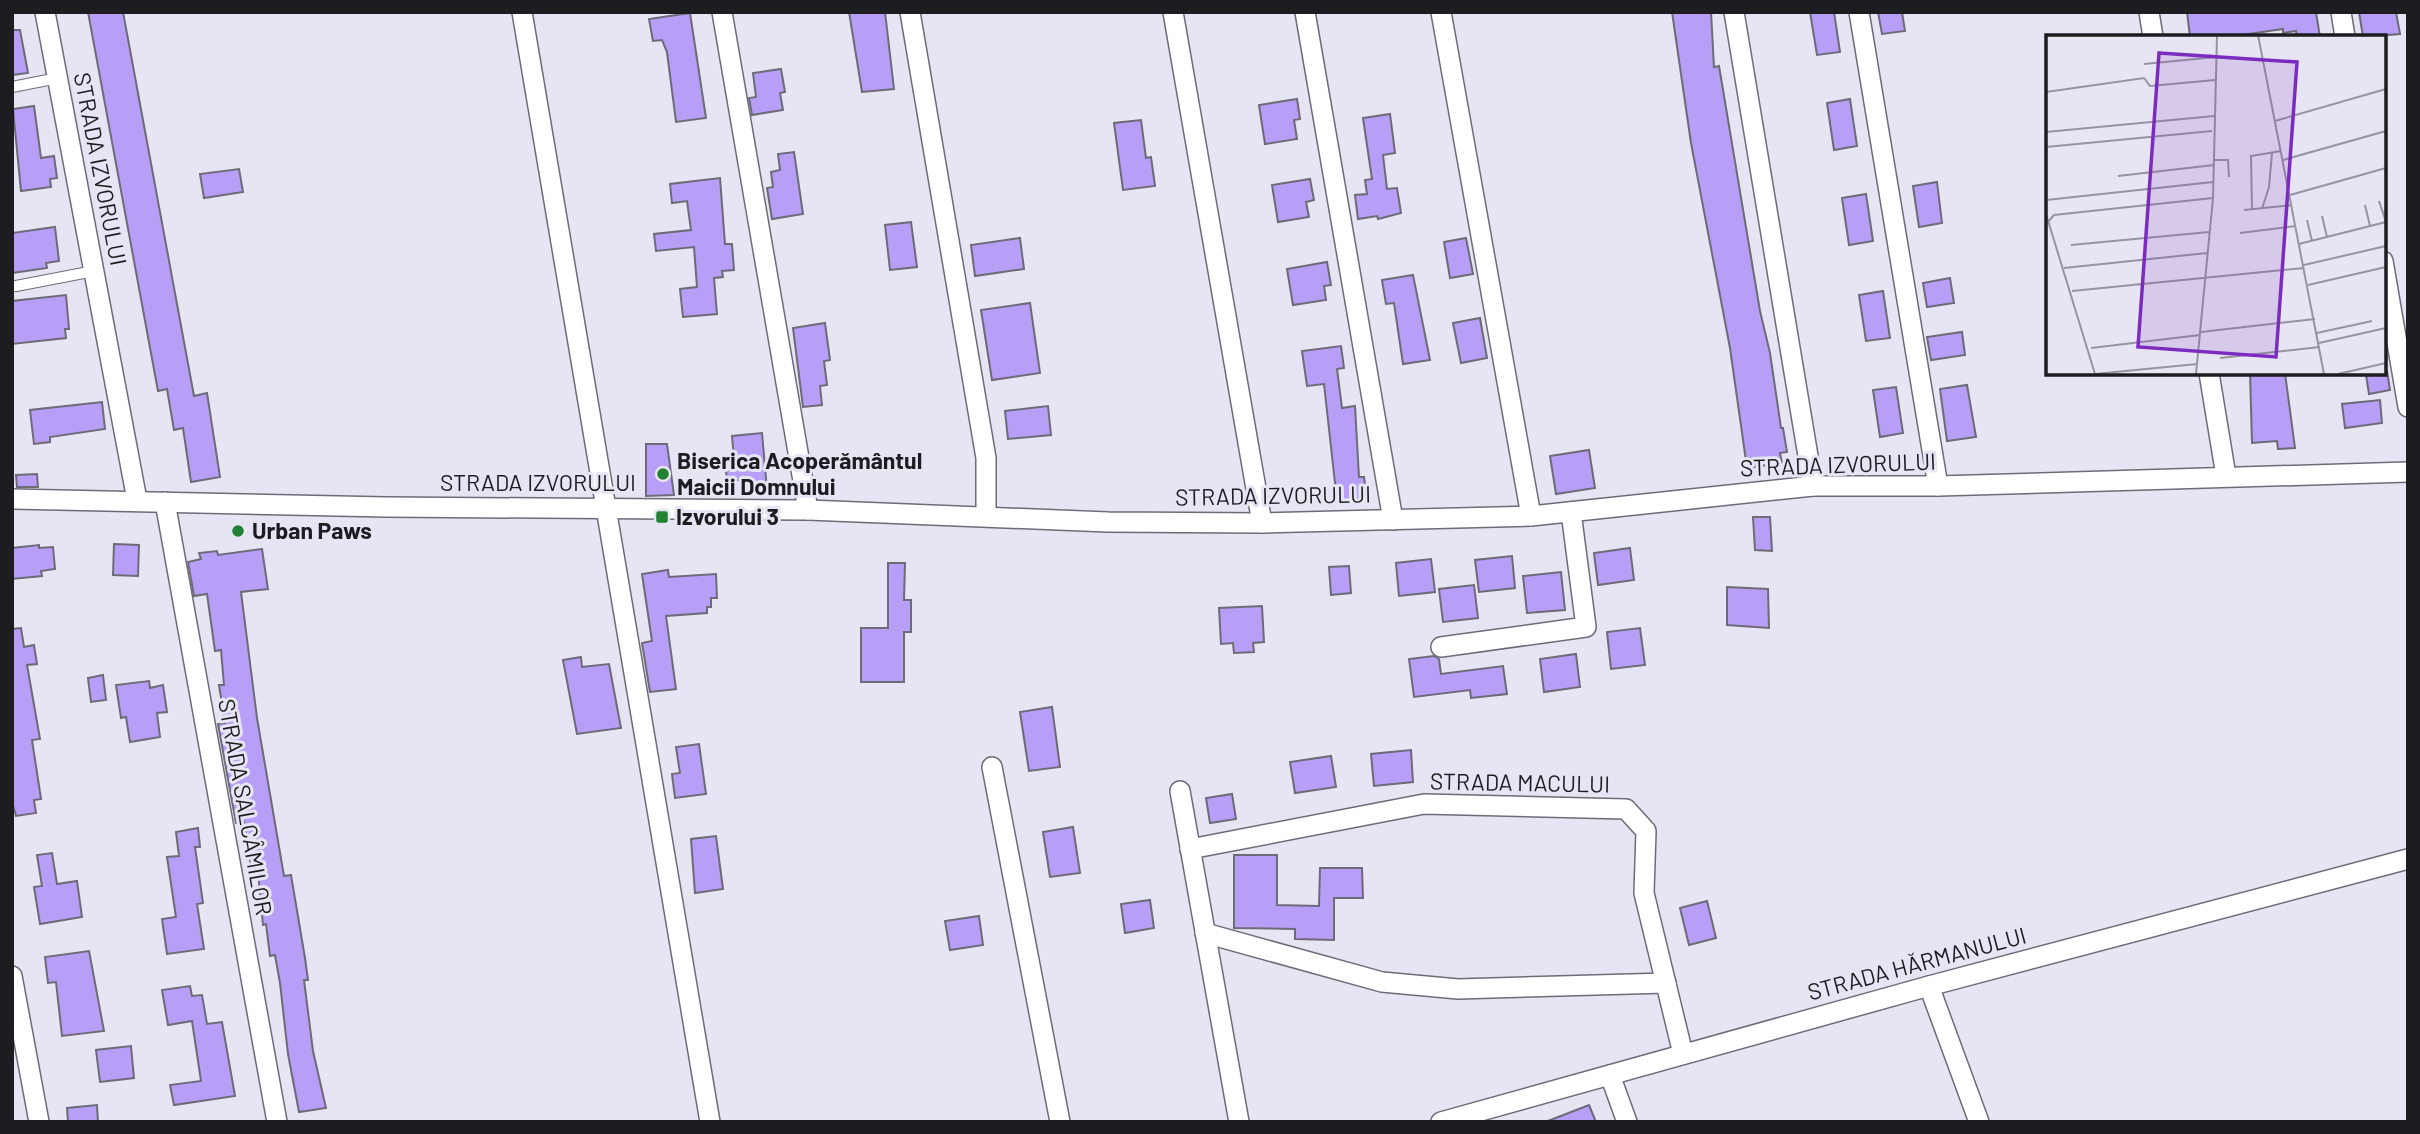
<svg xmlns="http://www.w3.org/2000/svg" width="2420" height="1134" viewBox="0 0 2420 1134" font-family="Barlow,sans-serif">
<rect width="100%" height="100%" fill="#e7e4f3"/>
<g fill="#b79ef7" stroke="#6e6b78" stroke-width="2">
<polygon points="88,12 123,12 194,396 207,393 220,477 191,482 183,428 174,430 167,389 158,391"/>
<polygon points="849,12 885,12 894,89 862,92"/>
<polygon points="1672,12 1711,12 1714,67 1719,66 1760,311 1770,353 1781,428 1783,428 1787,452 1780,453 1782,463 1747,468 1730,348 1691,143"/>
<polygon points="1810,12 1834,12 1840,52 1817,55"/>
<polygon points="1878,12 1902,12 1905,31 1882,34"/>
<polygon points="2187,12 2316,12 2320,37 2297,37 2296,31 2283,33 2283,29 2228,37 2190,37"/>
<polygon points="2359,12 2396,12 2400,34 2363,37"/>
<polygon points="690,13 706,118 676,122 667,52 662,40 653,41 649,19"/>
<polygon points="12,30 20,30 28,73 12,75"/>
<polygon points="781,69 785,92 780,93 783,110 752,115 749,98 756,97 753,73"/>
<polygon points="1297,99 1300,119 1294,120 1297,139 1265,144 1259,105"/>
<polygon points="1850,99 1857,146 1834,150 1827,103"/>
<polygon points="34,106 41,158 54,156 57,178 50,179 51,187 21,191 13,109"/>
<polygon points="1390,114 1395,153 1383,155 1387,189 1397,188 1401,213 1378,219 1377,216 1358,219 1355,195 1367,194 1365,180 1372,179 1363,118"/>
<polygon points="1141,120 1146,158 1151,157 1155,186 1123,190 1114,123"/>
<polygon points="794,152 803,214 772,219 767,188 773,187 771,172 780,170 778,154"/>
<polygon points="239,169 243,192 204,198 200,174"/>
<polygon points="720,178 725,244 732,244 734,270 722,271 723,277 714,278 717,314 683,317 680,289 697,287 694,247 656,251 654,234 691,230 687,201 672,203 670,184"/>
<polygon points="1310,179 1314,200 1306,202 1309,217 1278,222 1272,185"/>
<polygon points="1937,182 1942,223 1919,227 1913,186"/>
<polygon points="1866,194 1873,241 1849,245 1842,198"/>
<polygon points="911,222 917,267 890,270 885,225"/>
<polygon points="55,227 59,261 46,263 47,268 12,273 12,233"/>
<polygon points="1020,238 1024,269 975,276 971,245"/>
<polygon points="1466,238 1473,274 1450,278 1444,242"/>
<polygon points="1327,262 1331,285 1324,286 1326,300 1293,305 1287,269"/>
<polygon points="1413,275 1430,360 1403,364 1394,303 1386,304 1382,280"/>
<polygon points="1950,278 1954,303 1927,307 1923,283"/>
<polygon points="1883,291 1890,338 1866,341 1859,295"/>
<polygon points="66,295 69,329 65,329 66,338 12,344 12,301"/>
<polygon points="1030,303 1040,373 992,380 981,310"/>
<polygon points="1480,318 1487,358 1461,363 1453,323"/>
<polygon points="825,323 830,360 824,361 827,385 820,386 822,405 803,407 793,328"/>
<polygon points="1962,332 1965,355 1931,360 1927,337"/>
<polygon points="1341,346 1344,368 1337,369 1342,408 1355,406 1359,477 1364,477 1367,498 1337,501 1324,384 1307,386 1302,351"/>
<polygon points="2387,371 2390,390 2369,394 2366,375"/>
<polygon points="2250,373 2285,373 2295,448 2278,449 2277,441 2252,443"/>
<polygon points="1967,385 1976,437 1947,441 1940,389"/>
<polygon points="1896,387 1903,433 1880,437 1873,390"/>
<polygon points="2380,400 2382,423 2345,428 2342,404"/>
<polygon points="102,402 105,429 50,437 50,442 34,444 30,410"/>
<polygon points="1048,406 1051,435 1008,439 1005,411"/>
<polygon points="762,433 767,489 741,491 740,480 727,481 725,459 734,458 732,436"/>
<polygon points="646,444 667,444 674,495 646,496"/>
<polygon points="1589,450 1595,488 1556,494 1550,456"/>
<polygon points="37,474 38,487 17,487 16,475"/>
<polygon points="1753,517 1770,517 1772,551 1755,550"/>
<polygon points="114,544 139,545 138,576 113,575"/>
<polygon points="39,545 39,548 53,547 55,569 41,571 42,576 12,579 12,548"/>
<polygon points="1630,548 1634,580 1598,585 1594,553"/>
<polygon points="262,549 268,589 241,592 257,718 284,876 291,875 305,958 308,980 304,980 313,1051 326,1108 299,1112 288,1054 280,983 275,955 270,956 266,924 263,925 258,872 252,873 244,822 236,823 218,724 225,723 219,685 224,685 221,650 215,651 207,594 194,596 188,562 201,559 199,553 217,551 218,555"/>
<polygon points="1512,556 1515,588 1479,592 1475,560"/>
<polygon points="1431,559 1435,592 1399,596 1396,563"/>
<polygon points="888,563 905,563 904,600 911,600 911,632 904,632 904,682 861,682 861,628 888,628"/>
<polygon points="1349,566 1351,593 1331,595 1329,567"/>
<polygon points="668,570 669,577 716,574 717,598 711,598 711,607 707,607 707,613 666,616 676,689 650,692 642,643 652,641 642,574"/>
<polygon points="1561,572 1565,610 1527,613 1523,576"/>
<polygon points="1474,585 1478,618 1443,622 1439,589"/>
<polygon points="1727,587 1768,589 1769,628 1727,625"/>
<polygon points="1262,606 1264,642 1253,643 1254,652 1234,653 1233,643 1221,644 1219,608"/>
<polygon points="21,628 24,647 34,645 37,664 27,665 40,739 32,740 41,799 34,800 36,813 16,816 12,802 12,629"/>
<polygon points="1640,628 1645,665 1611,669 1607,632"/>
<polygon points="1576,654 1580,687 1544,692 1540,659"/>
<polygon points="1434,656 1439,659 1441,674 1503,666 1507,694 1471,698 1470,690 1414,697 1409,659"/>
<polygon points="581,657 582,667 609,664 621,728 577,734 563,660"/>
<polygon points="103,675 106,700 91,702 88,678"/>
<polygon points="149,681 150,688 163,685 167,712 157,713 160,737 130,742 126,717 121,718 116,685"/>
<polygon points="1052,707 1060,767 1029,771 1020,712"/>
<polygon points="699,744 706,794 675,798 672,774 680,773 676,747"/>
<polygon points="1411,750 1413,782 1374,786 1371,754"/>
<polygon points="1331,756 1336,787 1295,793 1290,762"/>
<polygon points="1232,794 1236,819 1210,823 1206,798"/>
<polygon points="1073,827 1080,873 1050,877 1043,832"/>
<polygon points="198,828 200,847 195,847 203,903 197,904 204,949 167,954 162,919 176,917 167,857 179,856 176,832"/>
<polygon points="716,836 723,889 695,893 691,839"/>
<polygon points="52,853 57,884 77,881 82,917 40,924 34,887 42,886 37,855"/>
<polygon points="1234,855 1277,855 1277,905 1319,906 1320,868 1362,868 1363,898 1334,898 1334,940 1295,939 1295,929 1234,928"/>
<polygon points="1150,900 1154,928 1125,933 1121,904"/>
<polygon points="1707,901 1716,938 1689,945 1680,908"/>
<polygon points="979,916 983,945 950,950 945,921"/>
<polygon points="89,951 104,1031 62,1036 56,982 48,983 45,957"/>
<polygon points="190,986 192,996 202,995 207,1024 222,1022 235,1096 174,1105 170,1085 201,1081 192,1021 168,1025 162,990"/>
<polygon points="131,1046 134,1078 100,1082 96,1050"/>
<polygon points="97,1105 98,1122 68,1122 67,1108"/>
<polygon points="1589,1105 1596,1122 1549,1122 1548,1121"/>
</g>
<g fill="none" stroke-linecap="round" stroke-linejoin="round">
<g stroke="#6e6b78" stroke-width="12">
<g id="service">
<polyline points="12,87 58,78"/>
<polyline points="16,286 94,271"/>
</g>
</g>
<g stroke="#6e6b78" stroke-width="22">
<g id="minor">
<polyline points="45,12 137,500"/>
<polyline points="522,12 710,1122"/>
<polyline points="722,12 808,510"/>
<polyline points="910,12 986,458 986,515"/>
<polyline points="1173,12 1262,523"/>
<polyline points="1305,12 1393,520"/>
<polyline points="1441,12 1531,516"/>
<polyline points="1734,12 1813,486"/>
<polyline points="1859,12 1938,486"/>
<polyline points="2149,12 2153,37"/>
<polyline points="2341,12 2345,37"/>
<polyline points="2383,261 2408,407"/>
<polyline points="2209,373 2226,476"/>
<polyline points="12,499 386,507 808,510 1108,522 1262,523 1531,516 1813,486 1938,486 2408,472"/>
<polyline points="165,502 277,1122"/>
<polyline points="1441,647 1586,627 1571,512"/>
<polyline points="992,767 1060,1122"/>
<polyline points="1180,791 1239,1122"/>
<polyline points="1190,849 1424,804 1626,809 1646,831 1644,893 1683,1054"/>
<polyline points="1205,933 1382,982 1458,989 1666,983"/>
<polyline points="12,976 39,1122"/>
<polyline points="1929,986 1979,1122"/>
<polyline points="1610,1075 1627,1122"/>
<polyline points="1441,1122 1929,986 2408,859"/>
</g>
</g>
<use href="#service" stroke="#fff" stroke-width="10"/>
<use href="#minor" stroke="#fff" stroke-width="19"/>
</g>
<g fill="#228234" stroke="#e7e4f3" stroke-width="2.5">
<circle cx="663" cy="474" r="7"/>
<rect x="655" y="510" width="14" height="14" rx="3.5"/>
<circle cx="238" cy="531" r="7"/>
</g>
<g text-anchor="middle" stroke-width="6" stroke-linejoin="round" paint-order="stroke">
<g font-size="23" fill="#1d1c21" stroke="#e7e4f3">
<text transform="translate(100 169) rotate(79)" y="8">STRADA IZVORULUI</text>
<text transform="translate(1838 465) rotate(-2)" y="8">STRADA IZVORULUI</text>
<text x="538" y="491">STRADA IZVORULUI</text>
<text transform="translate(1273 496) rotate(-1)" y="8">STRADA IZVORULUI</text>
<text transform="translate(1520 783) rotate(1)" y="8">STRADA MACULUI</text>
<text transform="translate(245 807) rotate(80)" y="8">STRADA SALCÂMILOR</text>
<text transform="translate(1917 964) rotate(-15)" y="8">STRADA HĂRMANULUI</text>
</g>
<g font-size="23" font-weight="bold" fill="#1d1c21" stroke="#e7e4f3" text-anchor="start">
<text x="677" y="469">Biserica Acoperământul<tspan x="677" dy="26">Maicii Domnului</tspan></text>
<text x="676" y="525">Izvorului 3</text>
<text x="252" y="539">Urban Paws</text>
</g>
</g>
<g transform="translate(2046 35)">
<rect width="340" height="340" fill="#e7e4f3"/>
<path fill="none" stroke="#96949f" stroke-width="2" d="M212 0 278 339M98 29 170 22M0 57 98 43 104 51 169 45M229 86 340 54M0 97 168 81M0 112 166 96M168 125H182L183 142M237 125 340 96M72 141 168 130M244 160 340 133M0 165 167 147M319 170 324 191M216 174 223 152 226 118M198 175 246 170M206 175 205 121 235 116M0 179 49 339M276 181 281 202M261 185 266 206M2 187 8 180 167 163M194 198 250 191M253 209 340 187 333 166M25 210 163 197M258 230 340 211M18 233 161 218M262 250 340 232M26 256 258 233M155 297 269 284M271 298 326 286M273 308 340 293M45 313 154 300M174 323 274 312M49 339 151 329M150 339 167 163 171 0M292 339 340 328"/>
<path fill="#7b2cbf" fill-opacity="0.15" stroke="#7b2cbf" stroke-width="3.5" d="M113 18 251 27 230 322 92 312Z"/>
<rect width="340" height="340" fill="none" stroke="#1d1c21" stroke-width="3.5"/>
</g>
<rect width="2420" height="1134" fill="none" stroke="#1d1c21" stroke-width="28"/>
</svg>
